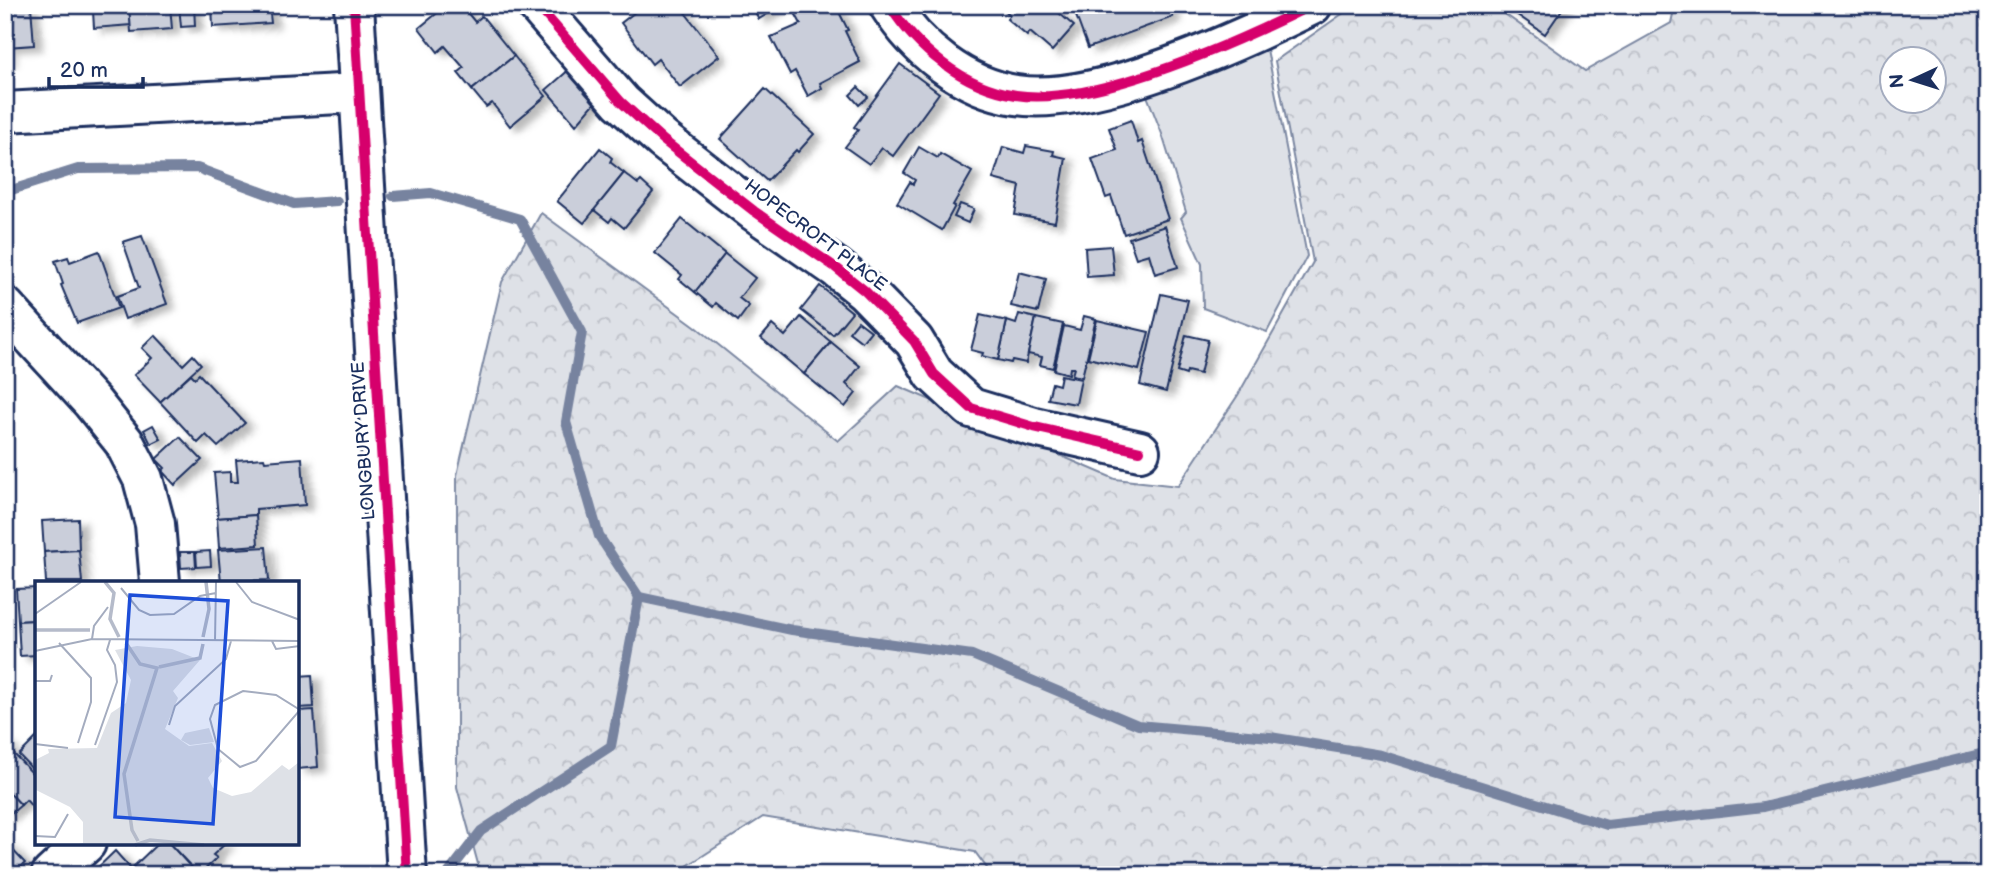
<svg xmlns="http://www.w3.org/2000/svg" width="1993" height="880" viewBox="0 0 1993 880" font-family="'Balsamiq Sans',sans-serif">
<defs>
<pattern id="forest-crowns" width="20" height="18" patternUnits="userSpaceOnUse" patternTransform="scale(1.75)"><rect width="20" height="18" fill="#dee1e7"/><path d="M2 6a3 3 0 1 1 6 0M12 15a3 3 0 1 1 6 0" fill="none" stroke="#bec1c9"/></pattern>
<filter id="shadow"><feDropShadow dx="8" dy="4.5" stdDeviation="3.5" flood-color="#0004"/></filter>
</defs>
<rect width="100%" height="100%" fill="#fff"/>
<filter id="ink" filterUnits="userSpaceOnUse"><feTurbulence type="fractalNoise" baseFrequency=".0143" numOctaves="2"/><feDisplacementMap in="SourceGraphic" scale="14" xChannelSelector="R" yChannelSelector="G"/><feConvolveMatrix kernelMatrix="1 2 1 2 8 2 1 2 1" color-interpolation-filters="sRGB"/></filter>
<g filter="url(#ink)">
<polygon fill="#dee1e7" stroke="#7c88a2" stroke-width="2" points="1266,44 1307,256 1267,332 1203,308 1202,264 1181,218 1186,212 1162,134 1146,93"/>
<path fill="url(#forest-crowns)" stroke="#7c88a2" stroke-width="2" fill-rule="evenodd" d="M1355 5H1492L1585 71 1671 23 1675 5H1988V875H992L975 852 763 817 673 875H481L457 787V475L502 282 541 213 695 326 838 441 898 386 1115 479 1178 486 1238 395 1313 262 1275 61ZM1892 60H1934V102H1892Z"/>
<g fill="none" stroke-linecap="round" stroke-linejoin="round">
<g stroke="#77839f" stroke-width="10">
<polyline points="5,192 78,169 197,168 294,204 337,201"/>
<polyline points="393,196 431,193 520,219 582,332 566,422 599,536 639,597"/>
<polyline points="447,875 481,831 611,746 639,597 792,630 972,655 1138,725 1270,737 1381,755 1607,825 1763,807 1988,752"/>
</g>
</g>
<g fill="#caceda" stroke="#1b2f5e" stroke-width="2" filter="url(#shadow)">
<polygon points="5,5 10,5 11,8 31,6 34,45 7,47 8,61 5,61"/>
<polygon points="95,5 129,5 131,25 94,28 93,11 96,11"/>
<polygon points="129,5 170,5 172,29 131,32"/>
<polygon points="179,5 194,5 195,26 181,27"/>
<polygon points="212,5 269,5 271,23 213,27"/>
<polygon points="447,5 461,5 475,22 482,16 514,56 472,90 458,73 464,68 445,46 438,52 419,28"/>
<polygon points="644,5 679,5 719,56 680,87 658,59 652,64 621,23"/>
<polygon points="751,5 782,5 759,19"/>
<polygon points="804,5 825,5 827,11 836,6 848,30 845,31 860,62 820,83 822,88 808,96 795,71 790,74 771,37 801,24 794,11"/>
<polygon points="999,5 1053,5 1052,7 1074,26 1052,51 1030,32 1027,36 1007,19 1010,15"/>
<polygon points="1072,5 1168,5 1173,17 1088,48"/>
<polygon points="1503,5 1565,5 1545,34"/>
<polygon points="514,56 546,96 510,126 492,103 486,107 472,90"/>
<polygon points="900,64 939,93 893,156 882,148 869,164 845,147 858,130 854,127"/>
<polygon points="571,68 598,99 576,125 546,90"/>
<polygon points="858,87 868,97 859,105 850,95"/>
<polygon points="765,89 814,134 798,152 796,150 767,181 720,139"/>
<polygon points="1131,120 1138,143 1142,141 1168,219 1124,234 1111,196 1106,198 1092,159 1117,150 1109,128"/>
<polygon points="1026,146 1054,151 1053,155 1066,158 1055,222 1015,215 1020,186 993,179 1003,147 1024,153"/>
<polygon points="919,147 938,158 940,154 972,172 953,205 955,206 942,230 897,203 910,182 913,184 915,180 904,173"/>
<polygon points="600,148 612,158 610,162 624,173 584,223 557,201"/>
<polygon points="624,173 638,184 641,181 653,192 624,228 612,218 609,222 594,210"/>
<polygon points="960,204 974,209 968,223 954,217"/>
<polygon points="682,219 725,254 695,292 679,279 682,275 655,253"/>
<polygon points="1165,226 1178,267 1155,274 1149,254 1136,258 1129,238"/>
<polygon points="142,236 167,304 125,319 117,296 139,288 123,242"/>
<polygon points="1111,246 1114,275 1087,277 1085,248"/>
<polygon points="99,251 119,308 77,323 61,285 63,284 55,261 68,257 70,262"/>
<polygon points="725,254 755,278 739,298 749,306 738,321 716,303 713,307 695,292"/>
<polygon points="1019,272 1046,279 1038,312 1011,306"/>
<polygon points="820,286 852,312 833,335 801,310"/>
<polygon points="1161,294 1188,300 1166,392 1140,385"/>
<polygon points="1019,314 1036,318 1026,363 1012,360 1011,363 998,360 1007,321 1016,324"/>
<polygon points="980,315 1007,321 998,360 982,356 983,353 971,350"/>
<polygon points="1084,316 1096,319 1082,377 1072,375 1074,368 1070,368 1069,374 1054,370 1064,326 1080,330"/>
<polygon points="801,317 831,342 804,374 761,338 772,325 785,336"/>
<polygon points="1036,318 1063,324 1053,368 1040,365 1042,357 1028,354"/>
<polygon points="1097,320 1149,332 1139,370 1088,358"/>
<polygon points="858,321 871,331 862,342 849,332"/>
<polygon points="155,335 183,365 193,355 201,364 160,402 134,375 152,358 142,348"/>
<polygon points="1186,335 1208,340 1200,374 1187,371 1186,375 1177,372"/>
<polygon points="831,342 860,366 846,384 856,393 845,407 804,374"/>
<polygon points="191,374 195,378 199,374 245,423 218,447 206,435 198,443 160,402"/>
<polygon points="1061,375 1081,379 1076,404 1048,399 1052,383 1059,385"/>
<polygon points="153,425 161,439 151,444 144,430"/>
<polygon points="180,437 202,460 175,485 162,471 165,468 156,459"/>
<polygon points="264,458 265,461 302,458 305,505 256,509 256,515 218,518 214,473 230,472 230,482 238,482 236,460"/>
<polygon points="256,515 258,545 219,548 217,518"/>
<polygon points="78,519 79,550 44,552 42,521"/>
<polygon points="266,547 269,580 221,582 218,550"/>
<polygon points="79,550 82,582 46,582 44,552"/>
<polygon points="210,551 211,566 197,567 196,552"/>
<polygon points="180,552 195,552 196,567 181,568"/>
<polygon points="37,588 37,620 18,621 16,589"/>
<polygon points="37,620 37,655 20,656 18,621"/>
<polygon points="312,675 314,707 298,708 298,676"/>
<polygon points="314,710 318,767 298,769 298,711"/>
<polygon points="37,737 37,774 19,755"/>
<polygon points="5,740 11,745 8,748 37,778 37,812 26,800 21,805 5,788"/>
<polygon points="5,788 21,805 5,819"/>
<polygon points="5,842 25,863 13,875 5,875"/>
<polygon points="158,843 169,843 198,875 90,875 115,851 131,869"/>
<polygon points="169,843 226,843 213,855 217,858 199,875"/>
</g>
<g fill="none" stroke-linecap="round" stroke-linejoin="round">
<g stroke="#1b2f5e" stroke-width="44">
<g id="minor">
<polyline points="354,5 407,875"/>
<polyline points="537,5 621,102 663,140 754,211 835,267 865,291 914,341 934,374 971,408 1034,427 1140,451"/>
<path d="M889 5C917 49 963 87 1016 95 1096 107 1239 41 1312 5"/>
<polyline points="5,112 359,93"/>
<polyline points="5,307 92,402 124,442 143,479 155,524 160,582"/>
<polyline points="51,875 86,843"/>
</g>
</g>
<use href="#minor" stroke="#fff" stroke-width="38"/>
<g stroke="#fff" stroke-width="15">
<g id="cycleway">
<polyline points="354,5 407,875"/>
<polyline points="537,5 621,102 663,140 754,211 835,267 865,291 914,341 934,374 971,408 1034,427 1140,451"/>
<path d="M889 5C917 49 963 87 1016 95 1096 107 1239 41 1312 5"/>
</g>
</g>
<use href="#cycleway" stroke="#d6006c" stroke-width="10"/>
</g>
</g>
<g text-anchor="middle" stroke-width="6" stroke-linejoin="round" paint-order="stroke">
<g font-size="18" fill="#1b2f5e" stroke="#fff">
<text transform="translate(816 235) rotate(37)" y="6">HOPECROFT PLACE</text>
<text transform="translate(363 441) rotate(-94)" y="6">LONGBURY DRIVE</text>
</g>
</g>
<g transform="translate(35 581)">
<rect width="264" height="264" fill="#fff"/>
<path d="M174 147 179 161 155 164 146 159 150 152Z" fill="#dee1e7"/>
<path d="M102 65 137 68 165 79 138 110 143 117 130 148 154 165 177 162 187 180 173 197 178 207 197 215 216 211 247 184 254 189 264 181V264H39L48 262V241L35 226 1 209 0 179 14 172 13 168 62 167 76 132 91 122 96 99 80 69Z" fill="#dee1e7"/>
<path fill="none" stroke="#b5bbca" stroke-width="3.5" d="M70 1 79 12 75 38 84 56M0 49H55M168 56 174 28 171 1M91 62 105 83 122 87 89 193 97 249 103 260M124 86 165 77 168 63M100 264 115 259 169 264"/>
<path fill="none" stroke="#a4acbf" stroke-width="2" d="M201 1 217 21 265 39M86 7 104 29 115 34 139 33 165 15 181 12M0 33 46 1M57 58 59 45 73 26M180 60 181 1M237 60 241 68 265 65M24 62 56 97V121L43 162M0 70 57 58 265 60M0 100H15L17 94M208 110 241 114 265 129 221 180 205 186 183 168 175 138 180 124ZM134 144 140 125 191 78 196 60M0 163 33 167M60 164 82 101 80 84 72 69 75 59M0 255 20 256 33 233"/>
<path fill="#1d4ed8" fill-opacity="0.15" stroke="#1d4ed8" stroke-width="3.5" d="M95 14 193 20 178 243 80 236Z"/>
<rect width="264" height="264" fill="none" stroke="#1b2f5e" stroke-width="3.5"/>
</g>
<rect width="1993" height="880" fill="none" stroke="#fff" stroke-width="28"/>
<rect x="14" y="14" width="1965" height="852" fill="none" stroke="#1b2f5e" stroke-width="2.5" filter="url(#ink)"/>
<g transform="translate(1913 80) rotate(266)"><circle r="33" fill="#ffffff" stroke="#a4acbf" stroke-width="2"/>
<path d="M0-5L12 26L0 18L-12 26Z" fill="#1b2f5e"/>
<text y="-10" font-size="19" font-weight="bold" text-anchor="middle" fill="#1b2f5e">N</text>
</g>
<path d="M49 77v10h94v-10" fill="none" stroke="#1b2f5e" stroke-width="3.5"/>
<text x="60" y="77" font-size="21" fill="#1b2f5e" stroke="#ffffff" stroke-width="5" paint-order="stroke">20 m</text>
</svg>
